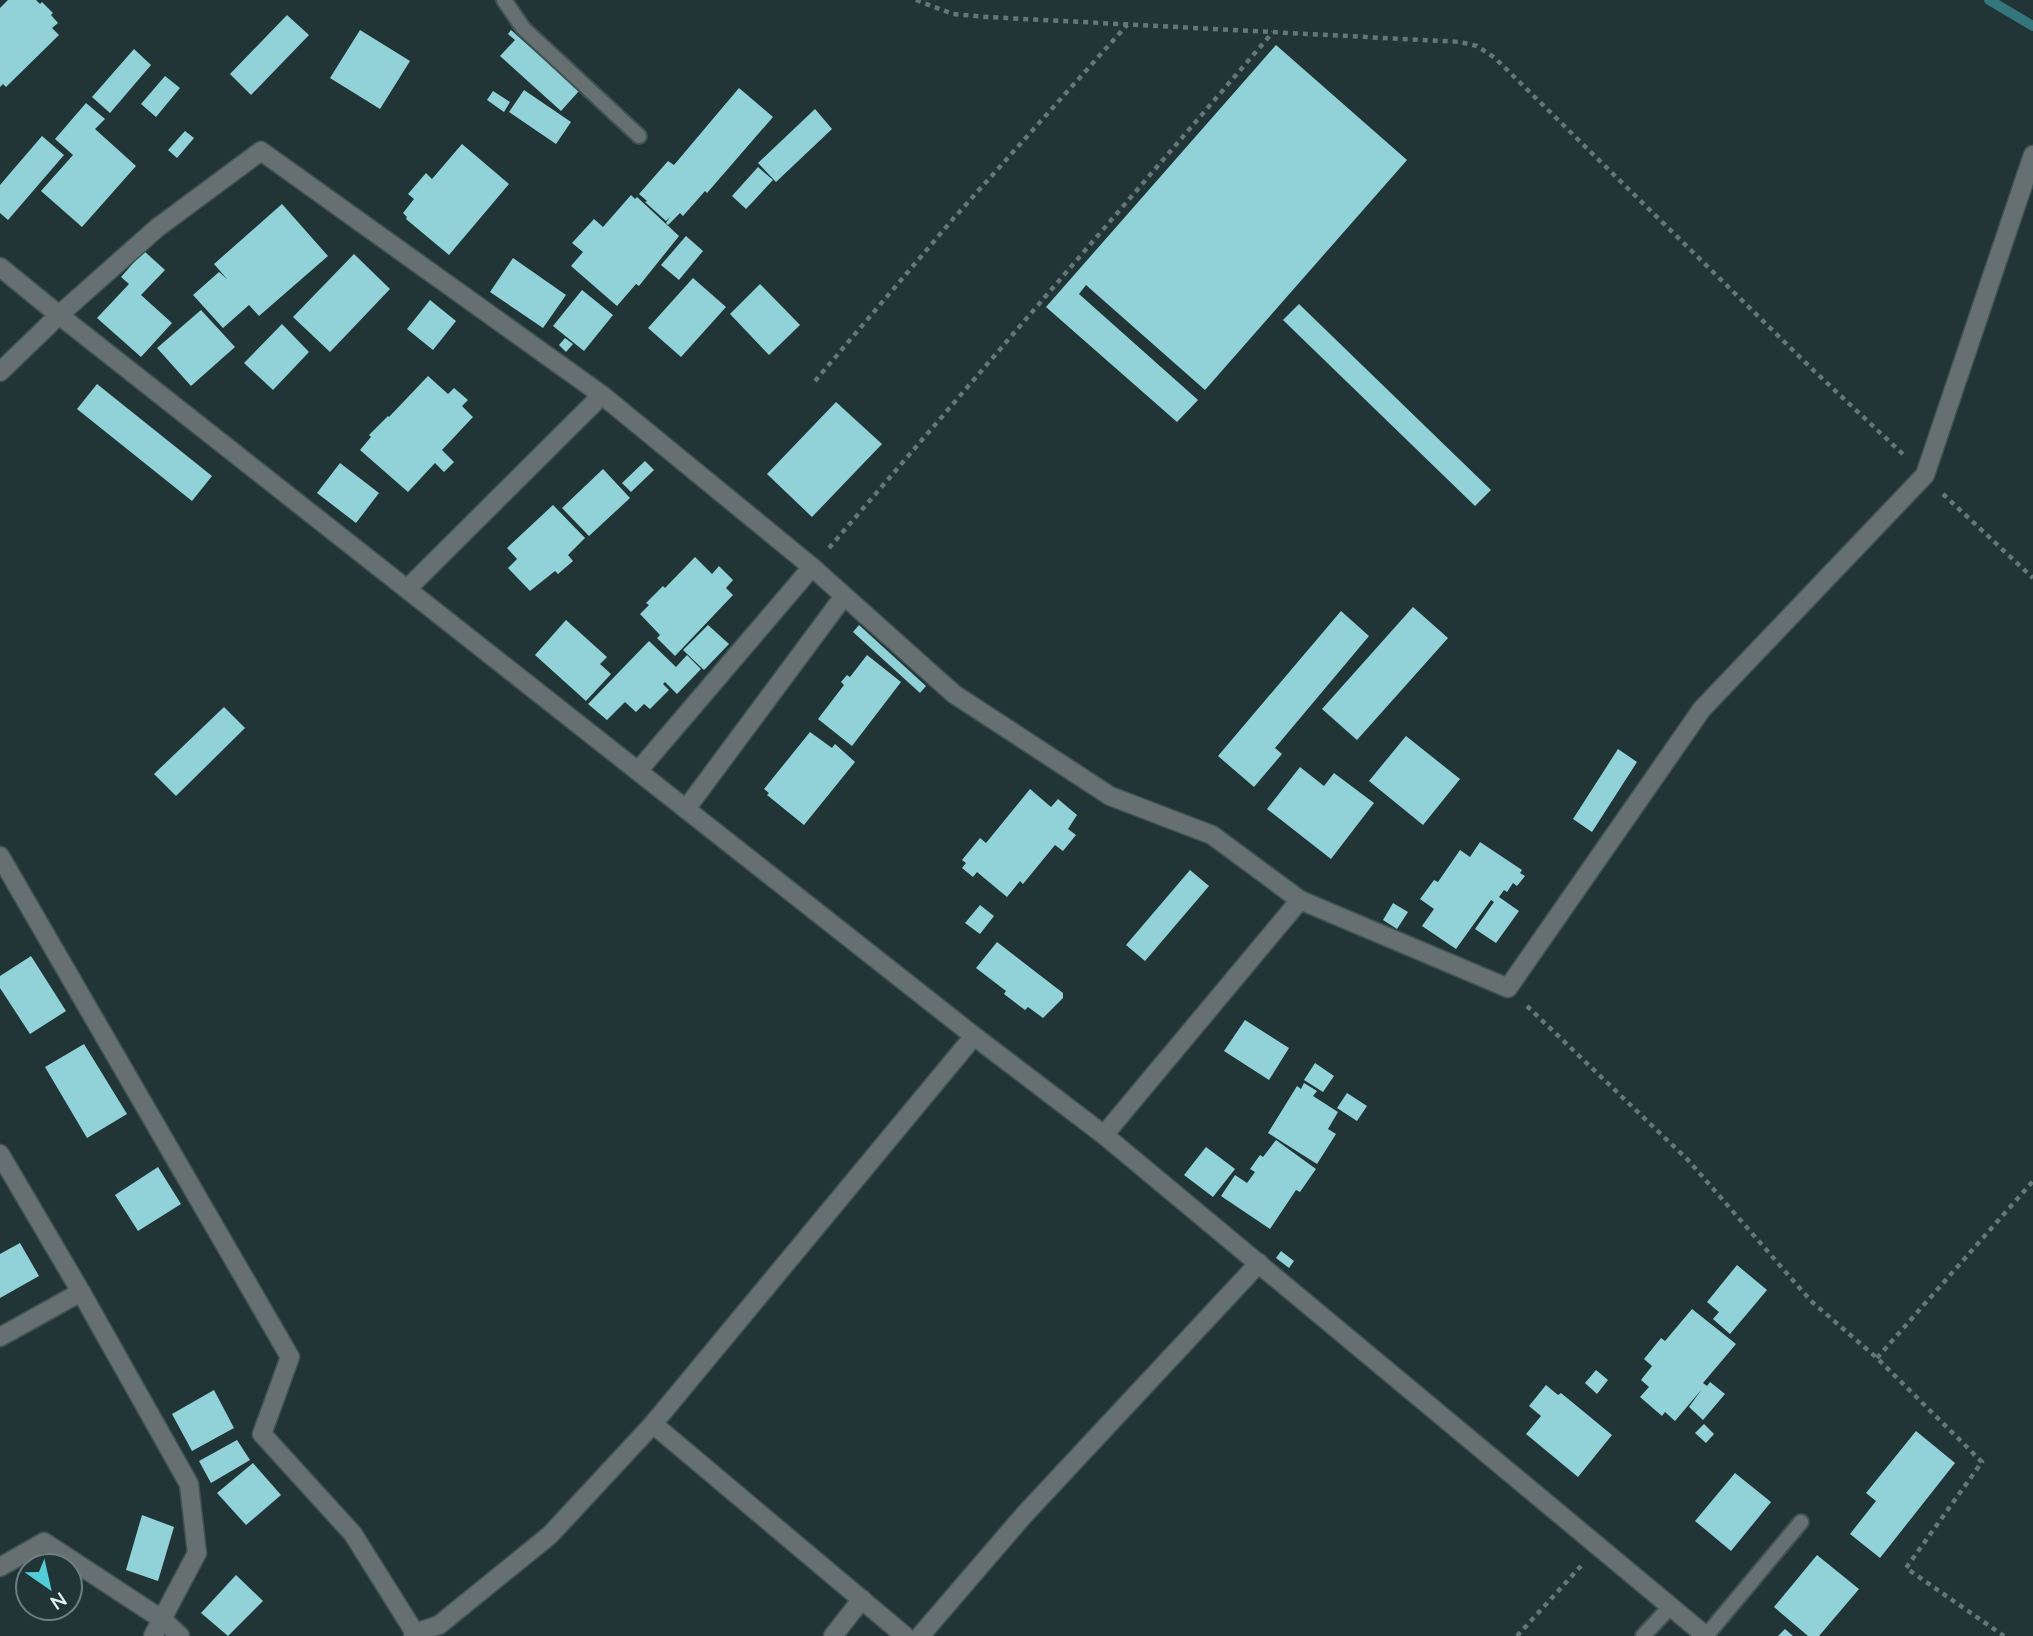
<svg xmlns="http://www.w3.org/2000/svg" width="2033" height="1636" viewBox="0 0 2033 1636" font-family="Lato,sans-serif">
<rect width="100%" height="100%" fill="#213537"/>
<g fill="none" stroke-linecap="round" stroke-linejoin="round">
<polyline stroke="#35767c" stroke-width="10" points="1989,0 2033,26"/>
</g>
<g fill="#91d2d8">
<polygon points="8,0 36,0 40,4 42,2 53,13 51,15 58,23 52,28 59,35 6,87 3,84 0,87 0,8"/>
<polygon points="287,15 309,35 251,95 230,74"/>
<polygon points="360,30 410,61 380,109 330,78"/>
<polygon points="511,30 579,91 561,111 500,56 515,40 508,34"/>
<polygon points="1276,45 1407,160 1205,390 1086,285 1079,294 1198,400 1177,422 1046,307"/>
<polygon points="134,49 151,65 110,113 92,97"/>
<polygon points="165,76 180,88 156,117 141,104"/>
<polygon points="739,88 773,117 707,193 705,191 683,216 680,213 668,225 666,223 670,217 666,221 645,202 647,201 639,194 668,161 674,165"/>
<polygon points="524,90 571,122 556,144 509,112"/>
<polygon points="493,91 510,102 504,112 487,100"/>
<polygon points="86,103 105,119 95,129 136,166 82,227 41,191 73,155 55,139"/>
<polygon points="815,109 832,129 776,182 758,163"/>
<polygon points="185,131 194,138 177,158 168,150"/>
<polygon points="42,136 64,155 8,220 0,213 0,185"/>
<polygon points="462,144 509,184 449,255 406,219 407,217 403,213 414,199 408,194 426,173 432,179"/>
<polygon points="758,167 773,180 746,209 732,196"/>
<polygon points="631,195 635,199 637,197 679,236 639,286 636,284 617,306 571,266 583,252 572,243 594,219 603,227"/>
<polygon points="282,204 328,256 259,316 249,305 223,328 193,295 219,272 227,279 214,264"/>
<polygon points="686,236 703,251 679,280 661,265"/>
<polygon points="144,251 165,270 141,295 172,323 141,357 97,318 129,284 121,277"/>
<polygon points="354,254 390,289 330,352 293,317"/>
<polygon points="513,258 566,295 543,328 490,292"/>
<polygon points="693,278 726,307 681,357 648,328"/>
<polygon points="760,284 800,325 769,355 730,314"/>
<polygon points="582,290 613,315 584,351 553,326"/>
<polygon points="430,300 456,321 433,350 407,329"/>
<polygon points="1299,304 1491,490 1475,506 1283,320"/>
<polygon points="201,310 235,347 191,386 157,348"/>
<polygon points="282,324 309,352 273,390 244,363"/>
<polygon points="565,338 573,344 566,352 559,345"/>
<polygon points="428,376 448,394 454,388 468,400 462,406 473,417 442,450 454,462 444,472 435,463 408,492 360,450 371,437 369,435 388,416 389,417"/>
<polygon points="97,384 212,476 192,501 77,409"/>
<polygon points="836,402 882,444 812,517 767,474"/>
<polygon points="645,461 654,470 631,492 622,483"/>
<polygon points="340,463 379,493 356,523 317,493"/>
<polygon points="603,469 630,498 589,536 562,508"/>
<polygon points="553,505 585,538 568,555 573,561 558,574 555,571 530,591 508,568 517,559 507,548"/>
<polygon points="695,557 712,574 719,566 733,580 726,588 733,595 675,656 657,638 660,635 640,614 649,605 646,603 663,586 665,588"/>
<polygon points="1413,607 1448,638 1357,740 1322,709"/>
<polygon points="1341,611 1369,636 1275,748 1282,754 1254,787 1218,756"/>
<polygon points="566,620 607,657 600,664 611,674 586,701 535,655"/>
<polygon points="708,625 729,644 704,670 683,650"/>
<polygon points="859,625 926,686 920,693 853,632"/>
<polygon points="649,641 676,667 687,655 701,669 677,694 665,682 663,684 669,690 650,709 644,704 636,712 625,702 607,720 588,704"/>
<polygon points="867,655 901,682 852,746 818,719 844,685 841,682 847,675 850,677"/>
<polygon points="224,707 245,728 176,796 154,774"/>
<polygon points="810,732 832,748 835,744 855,762 804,825 767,795 769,793 764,789"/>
<polygon points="1406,736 1460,779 1423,825 1369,781"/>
<polygon points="1618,749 1637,762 1592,832 1573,819"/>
<polygon points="1300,767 1324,786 1334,773 1374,803 1331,859 1267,809"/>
<polygon points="1030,789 1051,807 1058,799 1077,815 1068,829 1076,835 1063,851 1055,845 1023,884 1020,881 1007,897 977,872 973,877 962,868 966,863 962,860 980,838 986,843"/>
<polygon points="1480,842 1522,870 1520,873 1525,876 1517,886 1513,883 1507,892 1504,890 1499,897 1519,911 1496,943 1475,929 1494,902 1491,900 1456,949 1422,926 1434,909 1420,899 1434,880 1438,882 1460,850 1470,857"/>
<polygon points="1190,870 1209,886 1145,961 1126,945"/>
<polygon points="1393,903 1408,912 1397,929 1383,920"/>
<polygon points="980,905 994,916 980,934 965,923"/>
<polygon points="997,942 1063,993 1063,998 1043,1018 1028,1007 1025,1010 1004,994 1006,991 976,968"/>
<polygon points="31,956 66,1011 30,1034 0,988 0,976"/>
<polygon points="1245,1020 1289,1048 1269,1080 1224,1051"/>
<polygon points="84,1044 127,1114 87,1138 45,1067"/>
<polygon points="1315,1063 1334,1076 1323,1092 1304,1080"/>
<polygon points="1304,1083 1317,1091 1313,1096 1338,1112 1328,1129 1336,1134 1317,1164 1268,1133 1297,1086 1301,1089"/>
<polygon points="1347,1093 1367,1106 1357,1121 1337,1108"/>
<polygon points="1276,1140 1316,1169 1300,1192 1296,1190 1270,1229 1221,1196 1235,1175 1247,1183 1255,1172 1250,1169 1260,1155 1263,1157"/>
<polygon points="1206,1147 1235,1169 1213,1197 1184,1175"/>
<polygon points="158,1167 181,1204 138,1231 115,1195"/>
<polygon points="20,1243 39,1276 0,1298 0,1254"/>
<polygon points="1281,1251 1294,1261 1289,1268 1276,1258"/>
<polygon points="1737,1265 1767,1290 1730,1334 1713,1319 1719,1312 1707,1302"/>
<polygon points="1692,1309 1736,1344 1703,1383 1707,1386 1710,1382 1725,1394 1703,1420 1689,1407 1702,1389 1675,1421 1665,1412 1662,1416 1640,1397 1649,1387 1641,1380 1652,1366 1644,1359 1661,1338 1665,1341"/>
<polygon points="1596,1370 1608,1380 1597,1394 1585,1383"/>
<polygon points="1546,1385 1558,1395 1561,1393 1612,1435 1578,1477 1526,1434 1541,1416 1529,1406"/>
<polygon points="214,1390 234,1428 192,1451 172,1414"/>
<polygon points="1704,1424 1714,1434 1706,1443 1695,1433"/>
<polygon points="1916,1431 1955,1463 1880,1558 1850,1534 1876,1501 1866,1493"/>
<polygon points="237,1440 250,1460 211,1483 199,1461"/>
<polygon points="253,1463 281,1495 246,1525 217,1493"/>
<polygon points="1735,1473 1771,1502 1731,1551 1695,1521"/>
<polygon points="142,1515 174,1527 158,1581 126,1570"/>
<polygon points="1817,1555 1859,1589 1819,1636 1808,1636 1774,1607"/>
<polygon points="236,1575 263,1601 228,1636 201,1613"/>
<polygon points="1785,1629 1793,1636 1778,1636"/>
</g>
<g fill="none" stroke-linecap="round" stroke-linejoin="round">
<g stroke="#405354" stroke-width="18">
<g id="service">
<polyline points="504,0 523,28 639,136"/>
<polyline points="1643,1636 1670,1607"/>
<polyline points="1706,1636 1801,1522"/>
</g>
</g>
<g stroke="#405354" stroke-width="21">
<g id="minor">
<polyline points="0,267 59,315 0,372"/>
<polyline points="407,589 602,395"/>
<polyline points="638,771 812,567"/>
<polyline points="686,809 844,596"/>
<polyline points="0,856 290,1357 262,1434 353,1534 415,1633"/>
<polyline points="1300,900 1508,988 1702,709 1925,475 2033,155"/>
<polyline points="1104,1135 1300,900 1212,835 1110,796 954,694 812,567 602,395 261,151 157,228 59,315 974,1036 1104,1135 1706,1636"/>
<polyline points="0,1154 81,1292 189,1484 197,1553 153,1636"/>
<polyline points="0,1337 81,1292"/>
<polyline points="653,1424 905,1636"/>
<polyline points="0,1567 44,1542 163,1620 180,1636"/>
<polyline points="413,1636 415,1633 439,1625 550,1535 653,1424 974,1036"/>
<polyline points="833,1636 862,1599"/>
<polyline points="920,1636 1024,1515 1259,1263"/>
</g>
</g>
<g stroke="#657678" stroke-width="4.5" stroke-dasharray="5 5" stroke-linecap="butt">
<polyline points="916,0 953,14 987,17 1460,42 1477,46 1495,58 1811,368 1905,456"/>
<polyline points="815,381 953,219 1127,25"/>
<polyline points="1943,494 2033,578"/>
<polyline points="829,548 1273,32"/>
<polyline points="1527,1006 1688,1160 1811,1301 1877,1358 1982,1462 1906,1568 2004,1636"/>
<polyline points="1877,1358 2033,1181"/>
<polyline points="1517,1636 1581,1566"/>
</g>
<use href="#service" stroke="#677071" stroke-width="14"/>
<use href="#minor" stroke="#677071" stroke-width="18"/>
</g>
<g transform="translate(49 1587) rotate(146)"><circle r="33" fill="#213537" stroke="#6e7f81" stroke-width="2"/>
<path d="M0-5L12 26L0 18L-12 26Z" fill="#52ccd6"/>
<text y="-10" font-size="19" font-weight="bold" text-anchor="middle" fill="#e2eeef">N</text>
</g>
</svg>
